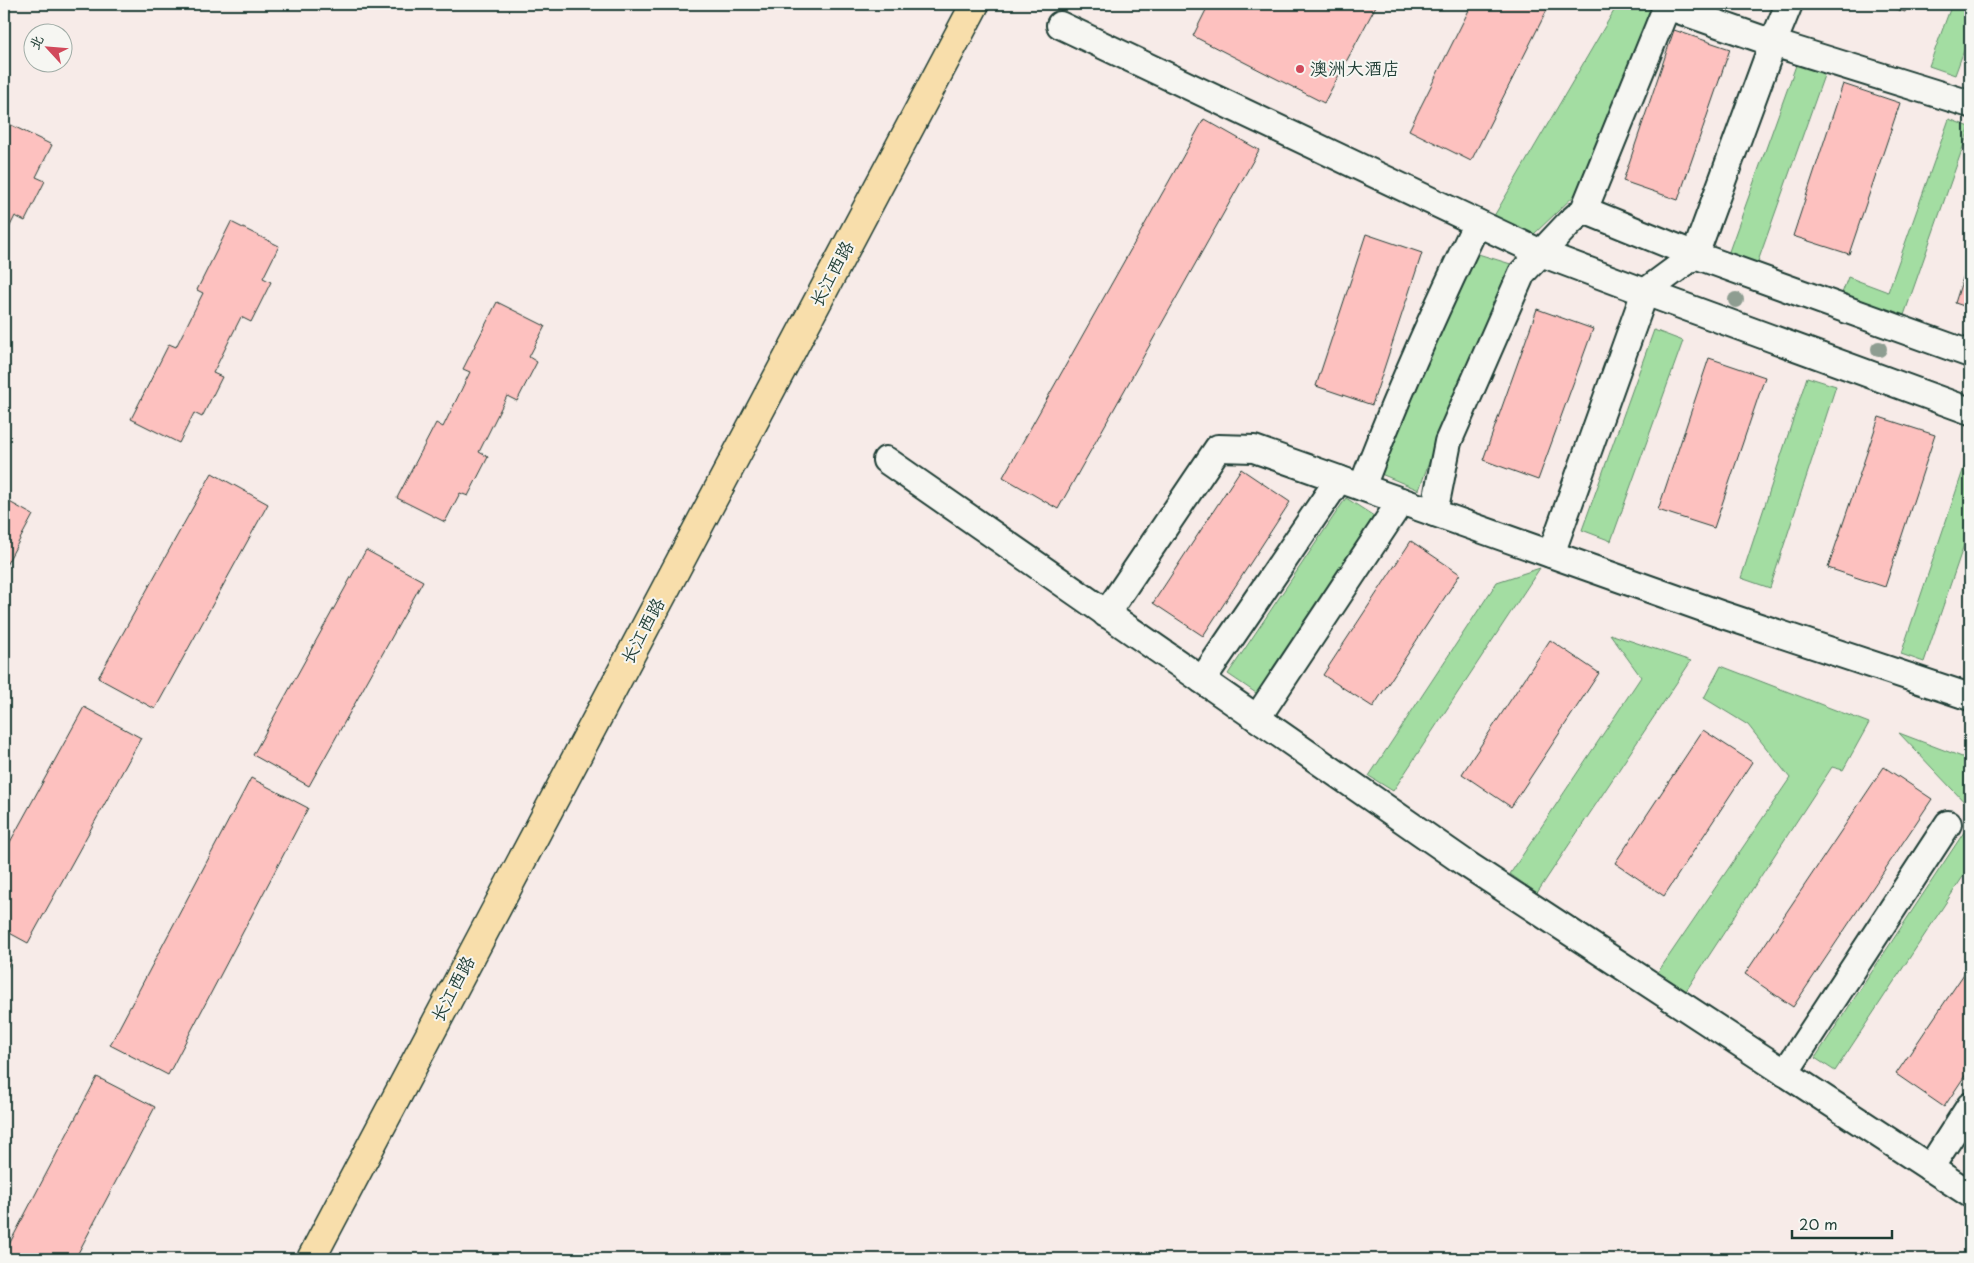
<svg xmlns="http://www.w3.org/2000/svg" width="1974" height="1263" viewBox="0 0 1974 1263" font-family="'Playpen Sans','LXGW WenKai TC',sans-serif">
<rect width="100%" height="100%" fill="#f7ebe8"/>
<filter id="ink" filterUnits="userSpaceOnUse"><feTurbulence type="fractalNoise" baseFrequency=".02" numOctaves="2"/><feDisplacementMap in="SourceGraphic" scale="10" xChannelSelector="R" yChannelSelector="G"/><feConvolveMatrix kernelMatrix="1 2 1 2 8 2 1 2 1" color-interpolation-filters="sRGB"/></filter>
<g filter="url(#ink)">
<g fill="#a3dda2" stroke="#618d6b">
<polygon points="1618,4 1651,9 1580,190 1533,235 1494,216"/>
<polygon points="1952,4 1970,4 1970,34 1955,75 1929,66"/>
<polygon points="1799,57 1827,67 1756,267 1727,257"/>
<polygon points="1949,119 1970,127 1903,318 1841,296 1848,277 1888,292"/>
<polygon points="1475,253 1514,265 1442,426 1419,490 1381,474 1424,366"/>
<polygon points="1654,330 1683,341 1611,541 1582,530"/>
<polygon points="1807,377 1836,386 1770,588 1741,578"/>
<polygon points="1970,450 1970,527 1924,662 1901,654"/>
<polygon points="1346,498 1377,518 1259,695 1228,674"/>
<polygon points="1540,568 1393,791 1369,776 1497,582"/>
<polygon points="1610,634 1691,661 1537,893 1510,874 1641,677"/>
<polygon points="1721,666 1869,723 1843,770 1832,767 1684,994 1656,975 1790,778 1748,725 1704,698"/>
<polygon points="1899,733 1970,760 1970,808"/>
<polygon points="1970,823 1970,866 1835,1071 1815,1058"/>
</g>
<g fill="#fdc1bf" stroke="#1f3d34">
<polygon points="1209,4 1377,4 1324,103 1193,36"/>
<polygon points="1472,4 1550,4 1471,161 1409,130"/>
<polygon points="1879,4 1908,4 1905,12"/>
<polygon points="1674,30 1730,49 1678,200 1623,181"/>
<polygon points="1843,84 1900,103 1849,254 1793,236"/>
<polygon points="1204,119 1259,150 1058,509 1003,477"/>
<polygon points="5,122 52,145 36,177 45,181 25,221 15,216 4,238"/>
<polygon points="231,222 279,246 263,278 271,282 251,322 241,317 213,373 222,377 202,417 194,413 179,443 131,419 169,344 176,347 203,293 197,290"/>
<polygon points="1366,234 1422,253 1372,405 1316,386"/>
<polygon points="1970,256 1970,308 1955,303"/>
<polygon points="497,302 545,326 529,357 537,362 517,401 507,396 479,452 488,457 468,496 460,493 445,522 397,498 436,423 443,427 470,372 463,369"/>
<polygon points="1537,309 1593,329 1538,480 1483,460"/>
<polygon points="1709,358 1765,377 1714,528 1658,510"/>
<polygon points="1879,417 1935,435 1885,587 1828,568"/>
<polygon points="1241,469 1290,502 1203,636 1153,603"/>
<polygon points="212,473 268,504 155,709 98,678"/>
<polygon points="4,499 33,515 4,569"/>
<polygon points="1411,541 1460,574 1373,707 1323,675"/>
<polygon points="366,550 423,581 309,786 253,755"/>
<polygon points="1550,640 1599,673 1511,807 1462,774"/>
<polygon points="84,707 141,738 28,943 4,930 4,853"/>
<polygon points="1703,730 1752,762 1664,896 1615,863"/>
<polygon points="1884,767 1932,799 1793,1007 1745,974"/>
<polygon points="251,778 308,808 168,1075 110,1045"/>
<polygon points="4,956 11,960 4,974"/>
<polygon points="1970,965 1970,1068 1944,1107 1896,1074"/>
<polygon points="97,1077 155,1107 75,1259 4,1259 4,1254"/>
</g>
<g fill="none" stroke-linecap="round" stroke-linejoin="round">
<g stroke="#1f3d34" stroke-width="30">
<g id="street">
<polyline points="1060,25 1541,253 1645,292 1551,554"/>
<polyline points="1584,210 1695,255 1773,43 1970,104"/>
<polyline points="1970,354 1695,255 1645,292 1970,411"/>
<polyline points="886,460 1465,863 1970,1194"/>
<path d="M1362 487C1396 397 1435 310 1477 223"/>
<polyline points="1434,513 1448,442 1522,273 1570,222 1584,210 1667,6 1773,43 1789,4"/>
<polyline points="1106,614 1218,448 1254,449 1720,614 1970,697"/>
<polyline points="1202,680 1339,479"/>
<polyline points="1257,718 1401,501"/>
<polyline points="1785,1073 1948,824"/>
<polyline points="1930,1168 1970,1106"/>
</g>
</g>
<g stroke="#1f3d34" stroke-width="31">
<polyline id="primary" points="311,1259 975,4"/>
</g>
<use href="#street" stroke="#f6f6f2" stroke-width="26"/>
<use href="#primary" stroke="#f8deab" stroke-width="28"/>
</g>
<g fill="#8e9d91">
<circle cx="1736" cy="300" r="8"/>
<circle cx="1879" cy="349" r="8"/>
</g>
</g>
<circle fill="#d1495b" stroke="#f6f6f2" stroke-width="2" cx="1300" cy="69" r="5"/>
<g text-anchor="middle" stroke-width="4" stroke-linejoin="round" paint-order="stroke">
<g font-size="18" fill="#1f3d34" stroke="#f6f6f2" text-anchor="start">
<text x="1310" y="75">澳洲大酒店</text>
</g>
<g font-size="18" fill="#1f3d34" stroke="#f6f6f2">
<text transform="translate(832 274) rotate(-62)" y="6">长江西路</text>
<text transform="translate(643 631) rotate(-62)" y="6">长江西路</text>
<text transform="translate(453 989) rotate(-62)" y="6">长江西路</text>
</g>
</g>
<rect width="1974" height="1263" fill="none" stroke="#f6f6f2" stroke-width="20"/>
<rect x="10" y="10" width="1954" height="1243" fill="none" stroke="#1f3d34" stroke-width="2" filter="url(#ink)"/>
<g transform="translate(48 48) rotate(296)"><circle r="24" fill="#f6f6f2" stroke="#a0aca6"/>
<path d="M0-4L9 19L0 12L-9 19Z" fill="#d1495b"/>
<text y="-8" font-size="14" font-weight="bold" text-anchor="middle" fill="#1f3d34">北</text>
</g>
<path d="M1792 1230v8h100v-8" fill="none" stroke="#1f3d34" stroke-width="2.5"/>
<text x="1799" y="1230" font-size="15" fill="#1f3d34" stroke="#f6f6f2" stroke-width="4" paint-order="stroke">20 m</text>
</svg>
